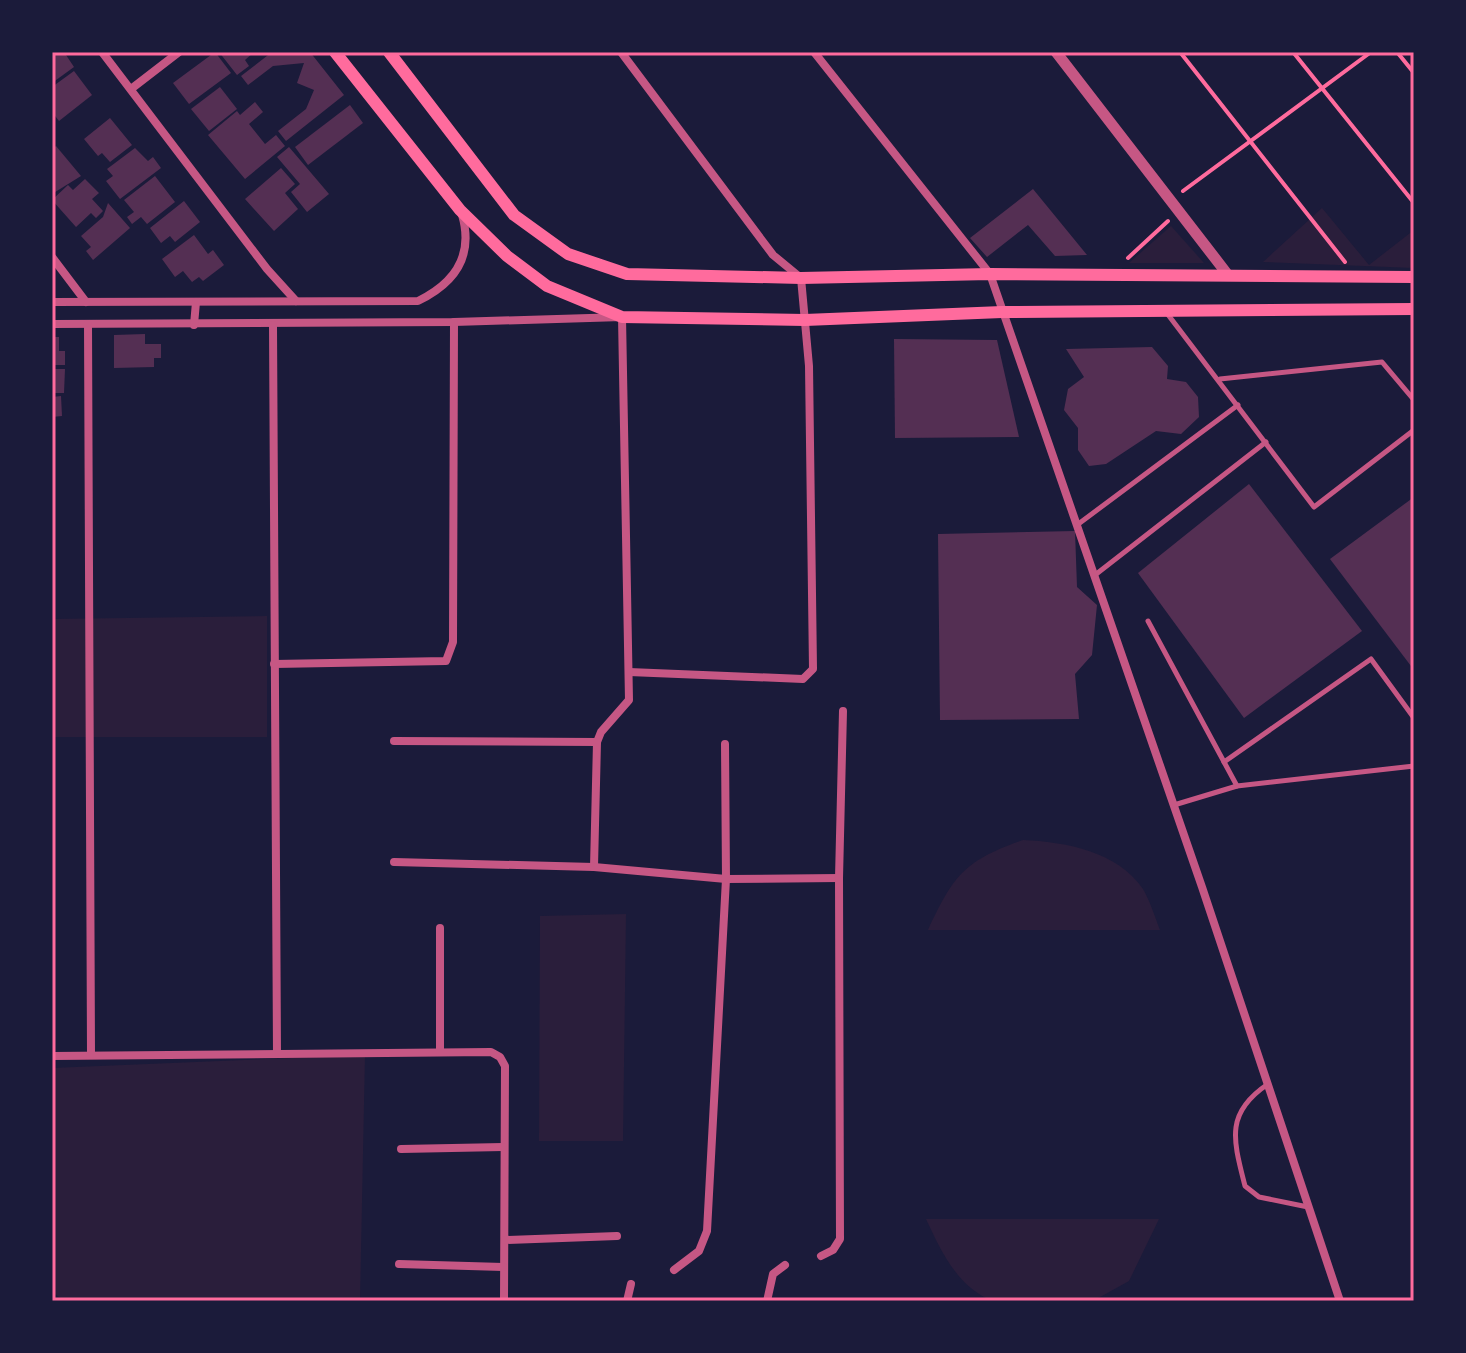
<svg xmlns="http://www.w3.org/2000/svg" width="1466" height="1353" viewBox="0 0 1466 1353" font-family="Jost,sans-serif">
<rect width="100%" height="100%" fill="#1b1b3a"/>
<g fill="#2a1e3b">
<polygon points="1322,208 1369,265 1414,230 1414,268 1263,262"/>
<polygon points="1171,226 1204,263 1129,263"/>
<polygon points="267,616 267,737 52,737 52,619"/>
<path d="M1023 840C1065 842 1117 851 1143 889 1150 901 1155 917 1160 930H928C954 875 964 861 1023 840Z"/>
<polygon points="626,914 623,1141 539,1141 540,916"/>
<polygon points="365,1055 360,1301 65,1301 52,1292 52,1068"/>
<path d="M926 1219H1159L1129 1281 1093 1301H993C958 1288 941 1251 926 1219Z"/>
</g>
<g fill="#542f53">
<polygon points="55,52 64,52 74,67 52,83 52,54"/>
<polygon points="215,52 231,73 189,104 173,83"/>
<polygon points="219,52 254,52 245,60 249,66 237,75"/>
<polygon points="272,52 310,52 344,95 286,141 278,131 306,109 314,90 297,83 304,63 273,66 248,85 241,76"/>
<polygon points="74,71 92,95 59,121 52,112 52,87"/>
<polygon points="220,87 237,109 209,131 191,109"/>
<polygon points="255,102 263,112 249,124 265,144 276,135 285,146 245,179 208,135 237,111 240,115"/>
<polygon points="350,105 363,123 308,165 295,147"/>
<polygon points="110,118 132,145 110,162 102,153 98,156 84,139"/>
<polygon points="56,146 81,176 52,194 52,150"/>
<polygon points="289,147 329,194 307,212 291,192 300,184 277,157"/>
<polygon points="135,148 148,161 153,157 161,168 120,199 106,181 113,176 107,169"/>
<polygon points="281,168 295,184 285,193 298,209 274,231 245,199"/>
<polygon points="155,176 175,202 147,224 141,217 132,224 127,217 134,212 124,200"/>
<polygon points="85,179 99,193 92,199 103,211 96,218 91,213 76,227 52,200 68,185 73,190"/>
<polygon points="1033,189 1087,255 1055,256 1028,225 987,257 970,238"/>
<polygon points="184,201 200,222 175,242 170,236 161,243 150,228"/>
<polygon points="108,203 130,228 93,260 86,251 91,247 81,236 103,217"/>
<polygon points="194,235 208,254 213,250 224,265 203,281 199,277 192,282 183,271 175,277 162,259"/>
<polygon points="145,334 145,344 161,344 161,358 154,358 154,367 114,368 114,335"/>
<polygon points="52,337 59,337 59,351 65,351 65,365 52,365"/>
<polygon points="894,339 997,340 1019,437 895,438"/>
<polygon points="1152,347 1168,366 1167,379 1186,382 1198,397 1199,417 1181,434 1156,431 1106,464 1089,466 1078,450 1078,428 1064,410 1068,389 1084,377 1066,349"/>
<polygon points="52,369 65,369 64,393 52,393"/>
<polygon points="61,396 62,416 52,417 52,397"/>
<polygon points="1249,484 1362,631 1244,718 1138,573"/>
<polygon points="1414,497 1414,670 1330,559"/>
<polygon points="1075,531 1077,587 1097,605 1092,655 1075,674 1079,719 940,720 938,534"/>
</g>
<g fill="none" stroke-linecap="round" stroke-linejoin="round">
<g stroke="#ff6b9d" stroke-width="4">
<polyline points="1180,52 1345,262"/>
<polyline points="1293,52 1414,203"/>
<polyline points="1397,52 1414,73"/>
<polyline points="1183,191 1371,52"/>
<polyline points="1128,258 1168,221"/>
</g>
<g stroke="#c65784" stroke-width="5">
<polyline points="1166,312 1314,507 1414,430"/>
<polyline points="1220,379 1382,362 1414,400"/>
<polyline points="1077,525 1238,405"/>
<polyline points="1095,575 1266,442"/>
<polyline points="1148,621 1237,786"/>
<polyline points="1224,762 1371,659 1414,718"/>
<polyline points="1174,805 1237,786 1414,766"/>
<path d="M1268 1084C1225 1113 1233 1139 1245 1186L1259 1197 1308 1207"/>
</g>
<g stroke="#c65784" stroke-width="8">
<polyline points="102,52 267,269 296,301"/>
<polyline points="621,52 773,255 801,278 809,366 813,669 803,679 629,672"/>
<polyline points="814,52 990,274 1202,887 1340,1301"/>
<polyline points="131,89 179,52"/>
<polyline points="52,257 86,302"/>
<path d="M52 302 418 301C455 283 474 256 462 215"/>
<polyline points="52,324 454,322 622,317 629,700 601,732 597,742 594,867"/>
<polyline points="88,324 91,1055"/>
<polyline points="194,325 196,302"/>
<polyline points="273,325 277,1054"/>
<polyline points="274,664 446,661 453,642 454,322"/>
<polyline points="394,741 597,742"/>
<polyline points="394,862 594,867 726,879 839,878"/>
<polyline points="440,928 440,1052"/>
<polyline points="52,1056 491,1052 500,1057 505,1066 504,1301"/>
<polyline points="401,1149 503,1147"/>
<polyline points="505,1240 617,1236"/>
<polyline points="821,1256 833,1250 840,1239 839,878 843,711"/>
<polyline points="399,1264 503,1267"/>
<polyline points="674,1270 699,1251 707,1231 726,879 725,744"/>
<polyline points="627,1301 631,1284"/>
<polyline points="767,1301 773,1274 785,1265"/>
</g>
<polyline stroke="#c65784" stroke-width="11" points="1056,52 1228,275"/>
<g stroke="#ff6b9d" stroke-width="12">
<polyline points="335,52 460,210 507,256 547,286 622,317 805,320 1002,312 1414,309"/>
<polyline points="389,52 514,215 568,254 627,274 801,278 990,274 1414,277"/>
</g>
</g>
<rect width="1466" height="1353" fill="none" stroke="#1b1b3a" stroke-width="108"/>
<rect x="54" y="54" width="1358" height="1245" fill="none" stroke="#ff6b9d" stroke-width="3"/>
</svg>
